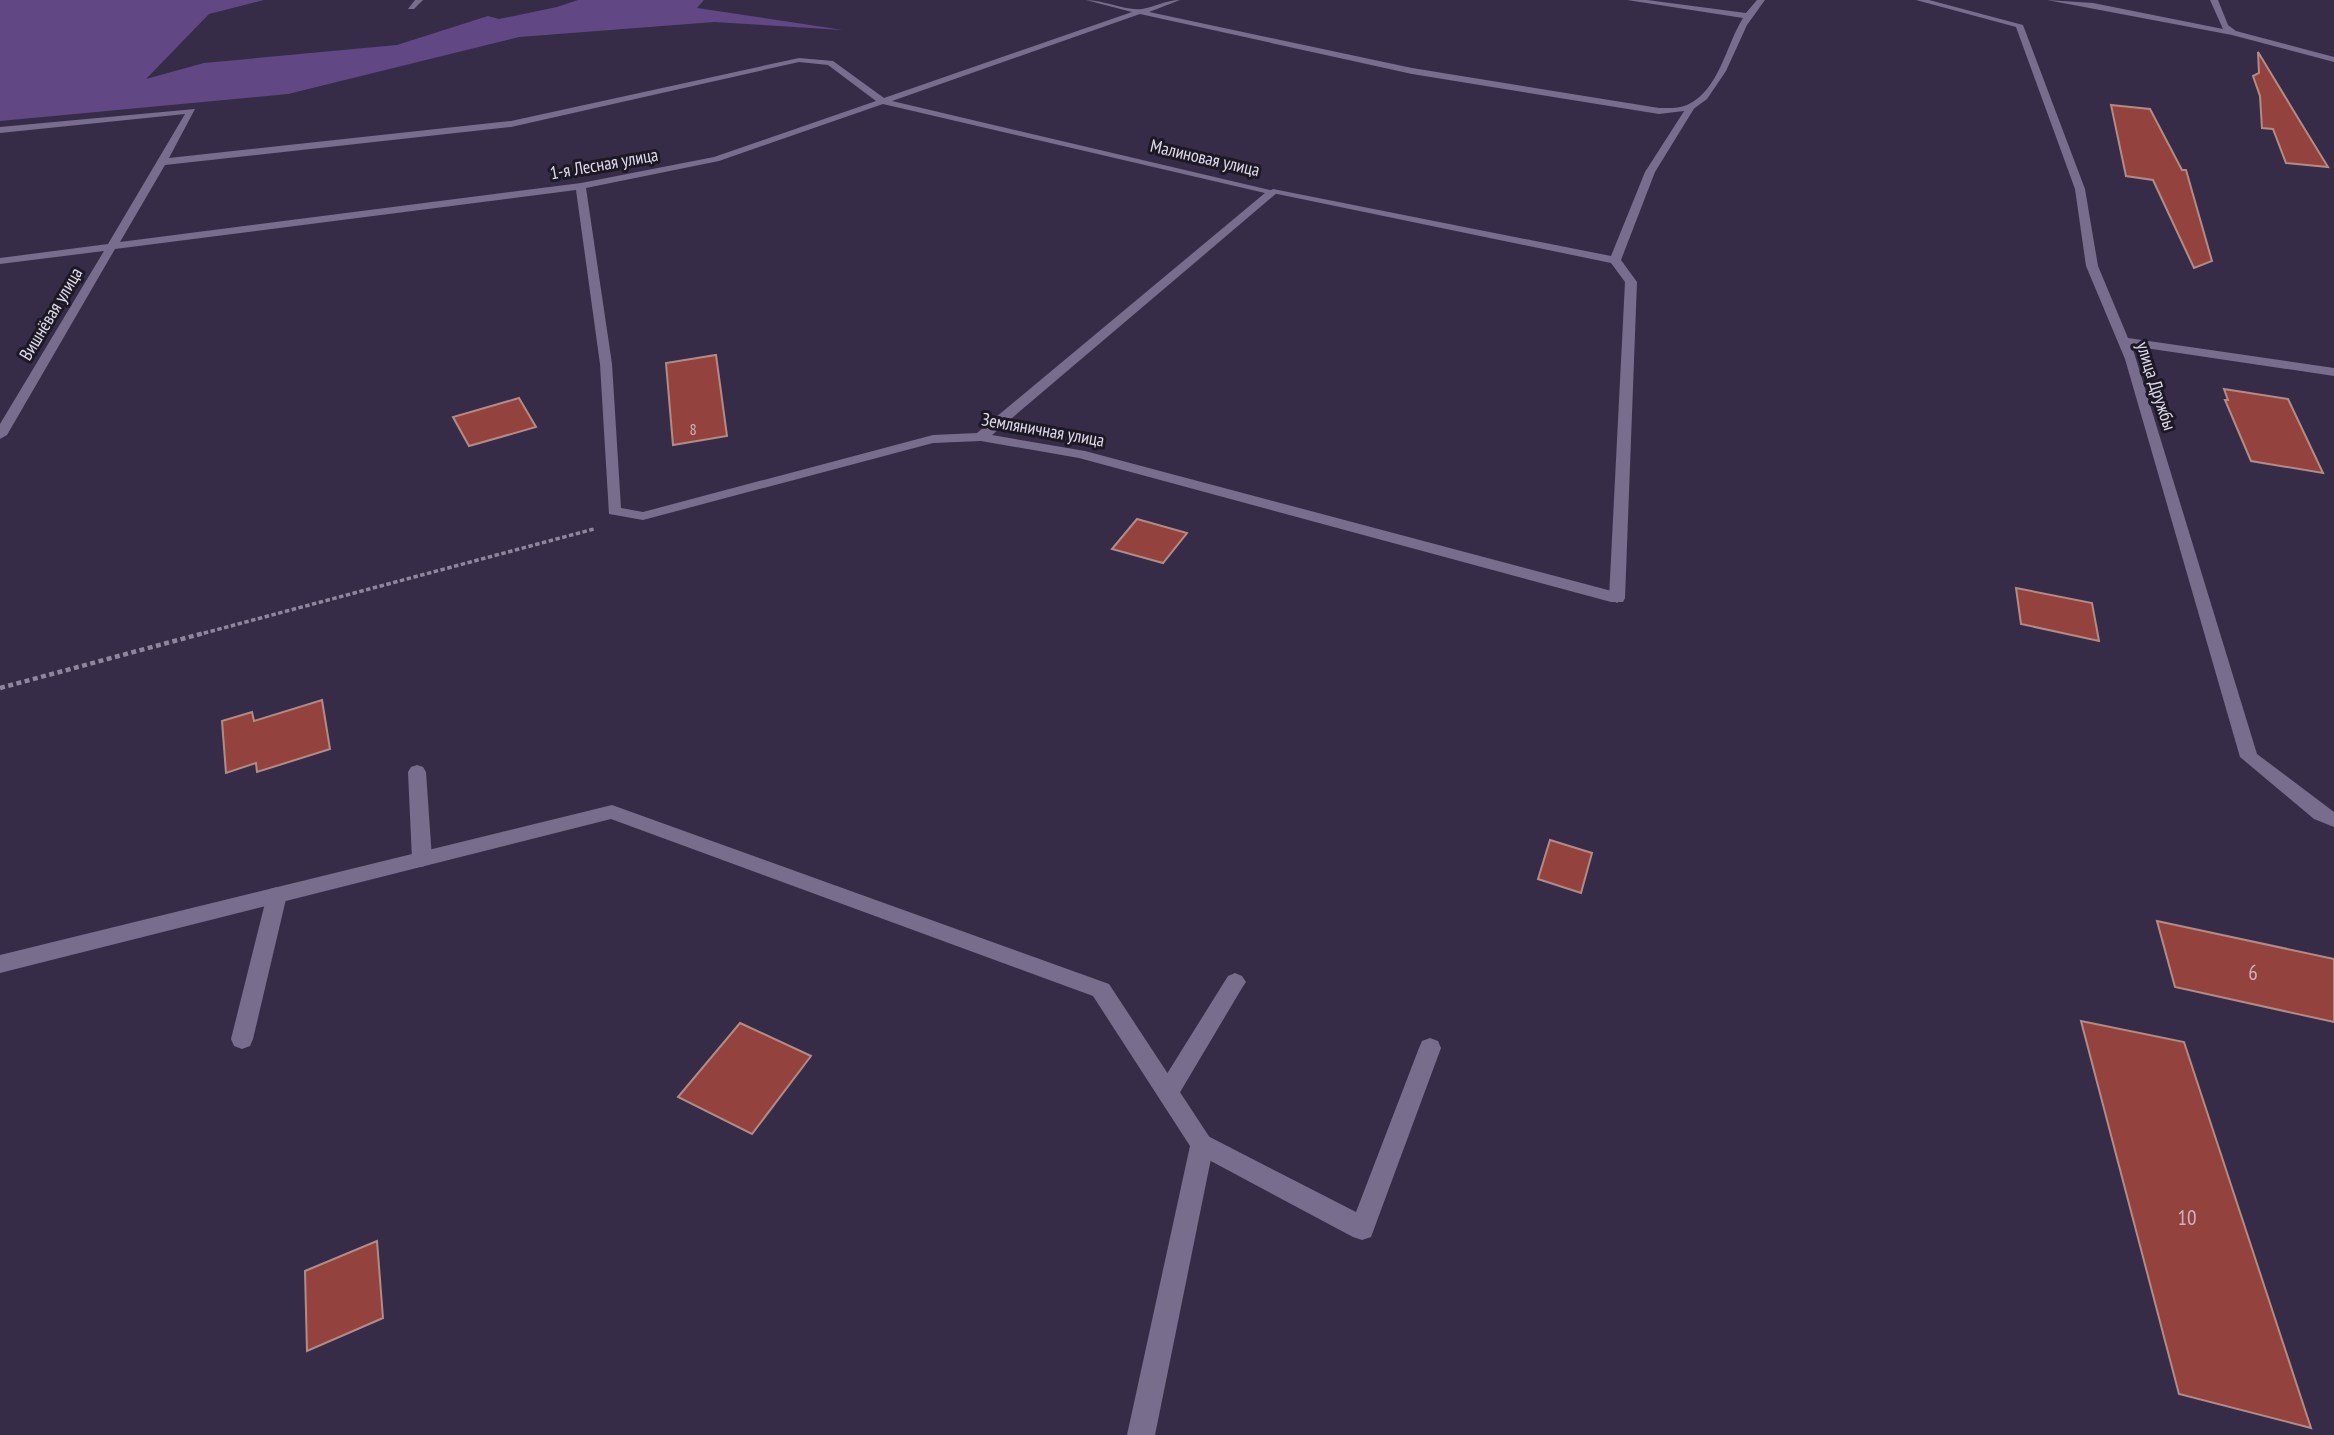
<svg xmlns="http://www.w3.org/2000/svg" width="2334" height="1435" viewBox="0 0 2334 1435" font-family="'PT Sans Narrow',sans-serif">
<rect width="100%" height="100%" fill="#372c48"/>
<polygon fill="#614885" points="0,0 264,0 209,14 146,79 204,63 397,45 488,16 499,19 557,7 578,0 704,0 697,8 843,30 714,22 519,37 288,94 0,121"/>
<g fill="#93423d" stroke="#b38b86" stroke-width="2">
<polygon points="2258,52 2301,123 2328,167 2286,163 2273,129 2262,128 2260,96 2253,76 2259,73"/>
<polygon points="2111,105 2150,109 2182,170 2186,170 2212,261 2194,268 2153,180 2126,176"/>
<polygon points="716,355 727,436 673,445 666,363"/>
<polygon points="2224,389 2288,399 2323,473 2251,461 2225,400 2228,400"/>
<polygon points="519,398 536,427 469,446 453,417"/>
<polygon points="1137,519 1187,533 1163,563 1112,549"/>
<polygon points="2016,588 2092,603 2099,641 2021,624"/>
<polygon points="322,700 330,749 257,772 256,763 226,773 222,721 252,712 254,721"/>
<polygon points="1550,840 1592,853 1581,893 1538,879"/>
<polygon points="2157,921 2334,959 2334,1022 2175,987"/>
<polygon points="2081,1021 2184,1042 2311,1428 2179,1394"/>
<polygon points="740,1023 811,1056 752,1134 678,1097"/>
<polygon points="377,1241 383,1318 307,1351 305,1271"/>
</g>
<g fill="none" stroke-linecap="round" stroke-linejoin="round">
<polyline stroke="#8f869d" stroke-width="3.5" stroke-dasharray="4.5 2.5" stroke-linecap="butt" points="197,635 594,529"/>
<polyline stroke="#8f869d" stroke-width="4.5" stroke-dasharray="5 3.5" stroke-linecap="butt" points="0,688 204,633"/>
<g fill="#786d8c" fill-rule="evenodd">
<polygon points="415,0 423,0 414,9 408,9"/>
<polygon points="1688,105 1695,107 1655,172 1621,260 1637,282 1625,598 1617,603 1609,598 1625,282 1611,263 1268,192 1273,189 1611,256 1645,172"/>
<polygon points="417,765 423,767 426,772 432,859 429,864 422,867 415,864 412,859 408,772 411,767"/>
<polygon points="277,887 284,889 287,895 253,1039 250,1046 242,1049 234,1046 231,1039 267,895 270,889"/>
<polygon points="1235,973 1242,976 1246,982 1242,988 1176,1099 1168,1102 1160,1099 1157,1092 1160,1085 1228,976"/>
<polygon points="1430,1038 1438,1041 1441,1048 1371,1237 1362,1240 1353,1237 1194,1152 1190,1144 1194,1136 1202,1133 1356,1212 1419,1048 1422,1041"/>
</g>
<g fill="#786d8c" fill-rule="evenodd">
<path d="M1086 0C1104 0 1125 11 1142 9 1155 7 1166 0 1180 0L1149 12 1412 68 1659 108C1668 108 1678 109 1687 105 1719 91 1726 45 1743 18L1627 0H1647L1746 13 1757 0H1765L1747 25 1726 71 1707 99 1692 110 1659 114 1412 74 1140 14 892 101 1278 192 992 435 1085 451 1623 594 1625 598 1623 602H1611L1079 458 981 441 933 443 643 520 609 514 600 364 576 190 115 249 7 435 0 439V424L104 251 0 264V258L108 244 185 114 0 133V127L195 109 169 158 511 121 799 58 833 61 884 98 1132 12ZM799 62 828 65 876 101 714 157 581 183 120 242 165 165 511 127ZM883 104 1265 193 977 433 933 435 643 512 621 508 612 364 586 188 719 161Z"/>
<polygon points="1916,0 1929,0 2023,25 2085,189 2098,266 2128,338 2334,368 2334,376 2132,346 2257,754 2334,812 2334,827 2314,819 2240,757 2125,359 2086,266 2075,189 2016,27"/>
<polygon points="2047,0 2093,3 2223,29 2210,0 2218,0 2228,25 2236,31 2334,57 2334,62 2232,35"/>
<polygon points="612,805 1109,984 1214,1144 1155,1435 1127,1435 1190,1146 1093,996 611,819 0,973 0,955"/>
</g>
</g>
<g text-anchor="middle" stroke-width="6" stroke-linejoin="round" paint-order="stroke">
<g font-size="16" fill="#cdb4c0">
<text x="693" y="435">8</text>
</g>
<g font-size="18" fill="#e0daec" stroke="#1c1824">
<text transform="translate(1205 158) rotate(13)" y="6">Малиновая улица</text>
<text transform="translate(604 164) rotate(-10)" y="6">1-я Лесная улица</text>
<text transform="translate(51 314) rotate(-59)" y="6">Вишнёвая улица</text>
<text transform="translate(2156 386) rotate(72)" y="6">улица Дружбы</text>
<text transform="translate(1043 430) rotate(10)" y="6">Земляничная улица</text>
</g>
<g font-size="21" fill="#cdb4c0">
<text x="2253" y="980">6</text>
<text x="2187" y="1225">10</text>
</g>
</g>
</svg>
